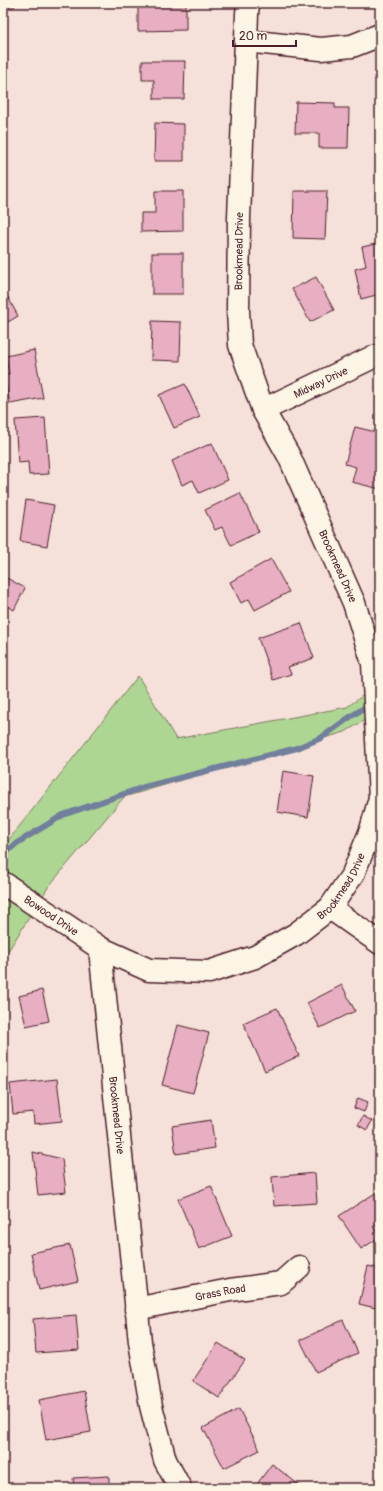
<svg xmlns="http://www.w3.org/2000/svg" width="383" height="1491" viewBox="0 0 383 1491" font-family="Pangolin,sans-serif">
<rect width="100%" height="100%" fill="#f6e0da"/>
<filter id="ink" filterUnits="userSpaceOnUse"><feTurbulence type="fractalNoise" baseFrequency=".025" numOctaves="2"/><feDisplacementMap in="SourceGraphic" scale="8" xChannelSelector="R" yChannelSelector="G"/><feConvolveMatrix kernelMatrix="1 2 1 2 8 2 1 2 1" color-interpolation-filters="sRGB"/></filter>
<g filter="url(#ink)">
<polygon fill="#add693" stroke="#7c7a5f" points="138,676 176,739 347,707 380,683 380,711 345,732 124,797 49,886 3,959 3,847"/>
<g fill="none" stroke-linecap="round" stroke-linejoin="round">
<polyline stroke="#717e9c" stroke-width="6" points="3,855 17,843 63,815 144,787 297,748 321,738 350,717 370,704"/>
</g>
<g fill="#e7afc1" stroke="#4a1f2b">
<polygon points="3,3 14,3 15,6 3,13"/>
<polygon points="155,3 186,3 186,30 138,31 138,4"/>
<polygon points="142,61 185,61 184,99 154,99 154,80 142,80"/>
<polygon points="296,102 335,103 335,108 349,108 348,148 319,148 319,133 295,133"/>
<polygon points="155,123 184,124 184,161 154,161"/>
<polygon points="155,191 183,191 183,231 141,232 141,213 155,213"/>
<polygon points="294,191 327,191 325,239 293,238"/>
<polygon points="380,243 380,294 361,299 355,269 366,266 362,247"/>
<rect x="152" y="253" width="31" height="41"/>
<polygon points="316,277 334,310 310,322 292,289"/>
<polygon points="3,288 18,316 3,325"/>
<polygon points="152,321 181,322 180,361 151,360"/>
<polygon points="34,350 43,398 10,404 4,375 9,374 6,356"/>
<polygon points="185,384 200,417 174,428 159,395"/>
<polygon points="45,418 49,474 29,475 28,462 18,463 15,420"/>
<polygon points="355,427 380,433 380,489 352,482 356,467 345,464"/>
<polygon points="212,443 228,480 199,493 193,480 182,485 172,461"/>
<polygon points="240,493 259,532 231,545 222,527 215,530 205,510"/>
<polygon points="26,500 54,505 47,546 20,541"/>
<polygon points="271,559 289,592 255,610 249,599 241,603 230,582"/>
<polygon points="3,576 25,588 14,610 7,606 3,613"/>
<polygon points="301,623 314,658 288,667 291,674 273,680 258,638"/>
<polygon points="283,771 314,776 308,817 277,812"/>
<polygon points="342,985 355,1011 320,1028 307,1003"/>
<polygon points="42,990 49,1021 26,1026 19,996"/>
<polygon points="277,1008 299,1056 265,1071 243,1023"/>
<polygon points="178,1025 209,1033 193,1093 162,1085"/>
<polygon points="57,1079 62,1121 34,1124 33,1112 13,1114 10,1084"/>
<polygon points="358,1098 368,1102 364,1112 354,1108"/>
<polygon points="363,1116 372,1121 367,1130 358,1125"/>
<polygon points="211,1120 215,1148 176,1154 172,1126"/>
<polygon points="33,1152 62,1159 66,1192 38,1195"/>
<polygon points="315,1173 317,1203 274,1206 272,1177"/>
<polygon points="211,1186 232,1236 199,1249 178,1199"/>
<polygon points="380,1190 380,1223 373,1227 380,1237 361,1249 339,1216"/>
<polygon points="70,1245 78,1281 39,1290 31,1253"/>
<polygon points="368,1266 380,1269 380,1309 359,1304"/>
<polygon points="76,1315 79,1350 36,1353 33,1319"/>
<polygon points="343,1320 358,1353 316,1372 300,1340"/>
<polygon points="218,1343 245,1360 219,1398 193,1381"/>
<polygon points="84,1391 91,1432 46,1440 39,1400"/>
<polygon points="239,1409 260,1450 224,1468 203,1428"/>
<polygon points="272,1464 303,1488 254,1488"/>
<polygon points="109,1476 109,1488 74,1488 73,1478"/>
</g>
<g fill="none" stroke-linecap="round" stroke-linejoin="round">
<g stroke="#4a1f2b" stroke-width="25">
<g id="street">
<polyline points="246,41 321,49 352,46 380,35"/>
<path id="s1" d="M263 410 373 357 380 356"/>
<path id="s2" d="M3 883 100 948 149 970 209 972 255 957 296 934 330 908 353 874 371 830 380 798 373 663 354 603 289 456 263 410 240 345 238 311 239 218 247 14 248 3"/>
<polyline points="330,908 380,943"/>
<path id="s3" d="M100 948 140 1342 151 1406 165 1460 180 1488"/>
<path id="s4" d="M136 1309 230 1290 281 1283 299 1267"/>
</g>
</g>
<use href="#street" stroke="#fcf5e5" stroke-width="22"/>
</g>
</g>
<g text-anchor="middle" stroke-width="3" stroke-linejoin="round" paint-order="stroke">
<g font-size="11" fill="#4a1f2b" stroke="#fcf5e5">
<text dy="4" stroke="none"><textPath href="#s2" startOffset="1065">Brookmead Drive</textPath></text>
<text dy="4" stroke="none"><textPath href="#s1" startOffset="64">Midway Drive</textPath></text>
<text transform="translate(338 566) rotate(66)" y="4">Brookmead Drive</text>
<text dy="4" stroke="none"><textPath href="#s2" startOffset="393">Brookmead Drive</textPath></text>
<text dy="4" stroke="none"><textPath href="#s2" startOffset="58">Bowood Drive</textPath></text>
<text dy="4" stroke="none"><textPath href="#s3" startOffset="168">Brookmead Drive</textPath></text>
<text dy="4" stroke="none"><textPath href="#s4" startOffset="86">Grass Road</textPath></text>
</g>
</g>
<rect width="383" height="1491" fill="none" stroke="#fcf5e5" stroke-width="16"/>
<rect x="8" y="8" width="367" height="1475" fill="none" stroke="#4a1f2b" stroke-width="1.5" filter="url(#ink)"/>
<path d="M233 40v6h63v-6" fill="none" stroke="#4a1f2b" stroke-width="2"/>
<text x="239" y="40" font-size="12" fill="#4a1f2b" stroke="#fcf5e5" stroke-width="3" paint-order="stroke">20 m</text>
</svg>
